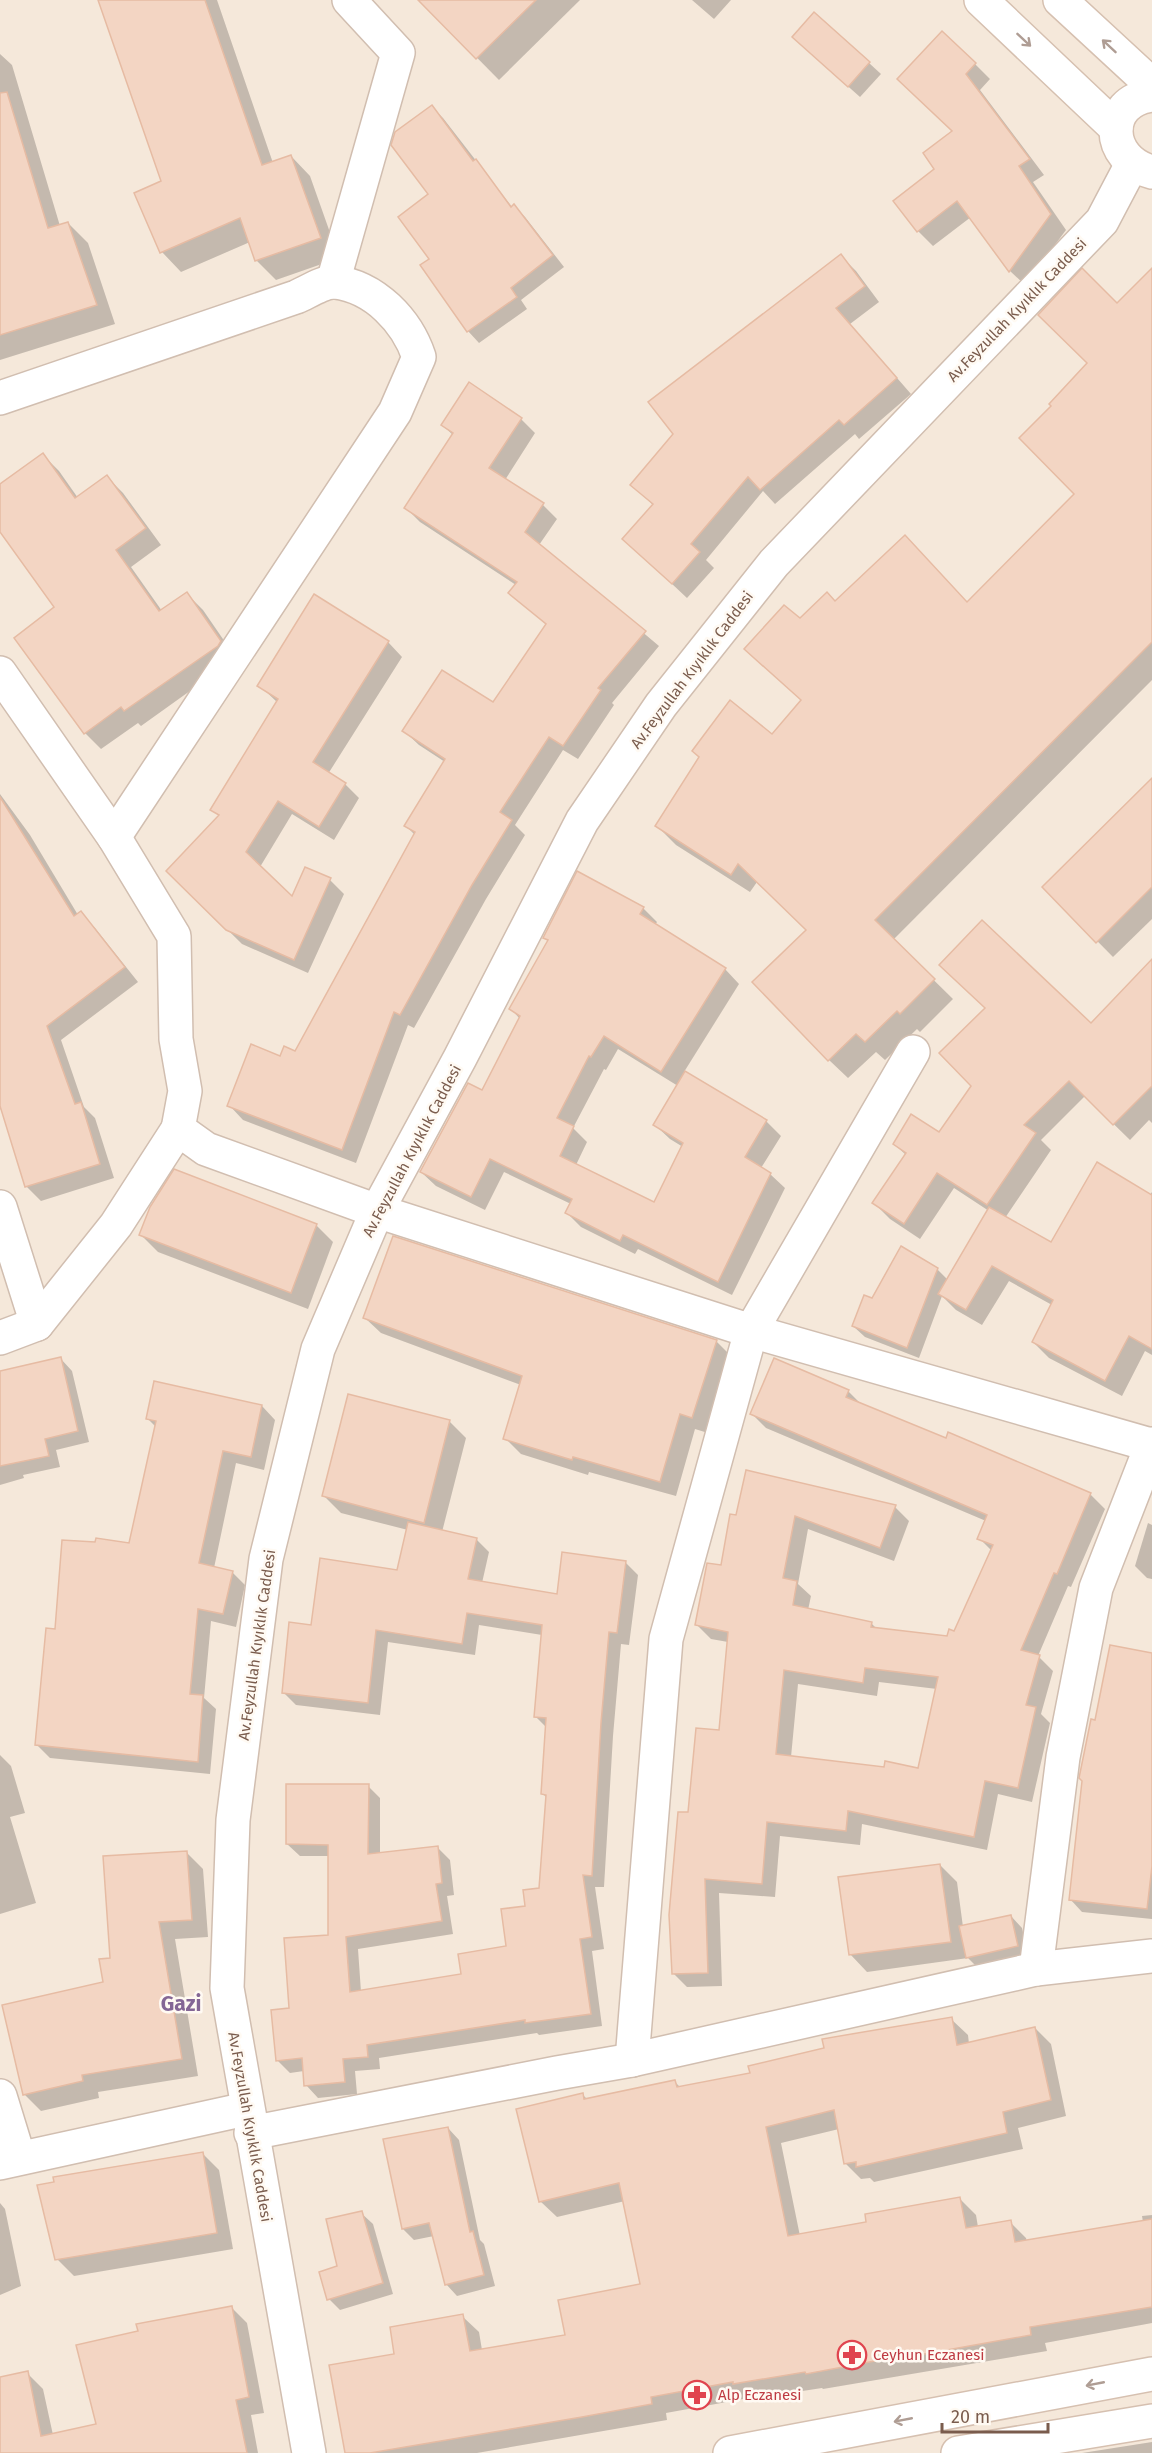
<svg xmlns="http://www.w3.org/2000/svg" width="1152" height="2453" viewBox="0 0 1152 2453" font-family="'Fira Sans',sans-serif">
<rect width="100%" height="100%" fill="#fdf6ec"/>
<rect fill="#f5e8da" x="0" y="0" width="1152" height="2453"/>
<g fill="#0003" fill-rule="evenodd">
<polygon points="100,0 217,0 273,163 291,156 310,176 339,258 276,280 256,260 250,242 181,272 162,252 136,194 163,182"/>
<polygon points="420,0 580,0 499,80"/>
<polygon points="692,0 731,0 714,19"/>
<polygon points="820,18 881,74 860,97 805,48"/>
<polygon points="0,54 12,65 60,226 68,223 88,243 115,324 0,360"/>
<polygon points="975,64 990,79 980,90 1044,175 1033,182 1066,230 1025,285 1010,271 971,217 933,246 918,231 936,169 954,131 899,79"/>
<polygon points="432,107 443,118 512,207 514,206 525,217 564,267 521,300 527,309 479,343 468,331 431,259"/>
<polygon points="841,256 856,271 879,302 850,324 911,394 859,439 855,434 775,504 763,491 706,560 714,568 687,598 624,539 654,506 632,485 675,434"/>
<polygon points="1152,270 1152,680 893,940 953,999 920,1032 917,1029 885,1060 876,1052 848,1078 829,1060 808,930 757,882 750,892 676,845 657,826 772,736 802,701 746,649 836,603 968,603 1076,494 1053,406 1089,363 1117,305"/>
<polygon points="521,419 535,433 505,480 543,505 557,519 539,545 659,646 612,703 614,705 578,759 563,750 515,825 525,835 486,899 414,1028 408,1025 356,1163 243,1120 229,1105 281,1058 296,1053 415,835 406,826 445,762 419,745 404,731 493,704 547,625 510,593 516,585 420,522 406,508 453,435 442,425"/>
<polygon points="43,455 59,471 78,498 107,477 123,493 161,545 131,567 162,611 187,594 203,610 236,658 141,726 138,723 101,749 85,733 16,639 56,608 0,529 0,486"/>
<polygon points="388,642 402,657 328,774 345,784 359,798 334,840 292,814 260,867 292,899 330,880 344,894 308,973 242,944 168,871 220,817 212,809 278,703 259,685"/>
<polygon points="1152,780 1152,919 1113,957 1044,887"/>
<polygon points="0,794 30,835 78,915 81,913 95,928 138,982 61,1040 84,1107 95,1118 114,1178 41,1201 26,1186 6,1120 0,1108"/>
<path d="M643 908 657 922 655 925 725 969 739 984 684 1072 766 1121 781 1136 761 1168 770 1174 785 1188 732 1295 638 1249 635 1254 581 1227 567 1213 571 1204 504 1172 485 1210 436 1186 421 1172 483 1092 520 1019 511 1009 549 942 545 937ZM618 1049 678 1086 655 1125 670 1139 683 1147 655 1204 576 1165 587 1142 573 1128 604 1069 606 1070Z"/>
<polygon points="1152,961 1152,1123 1149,1120 1130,1140 1085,1096 1041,1140 1051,1150 1005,1218 1052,1244 1150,1195 1152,1192 1152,1355 1145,1351 1122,1396 1049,1358 1033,1342 1052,1305 1009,1281 982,1325 956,1310 942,1296 919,1358 865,1337 853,1326 872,1300 937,1269 948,1280 989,1211 954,1188 920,1239 890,1219 874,1203 906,1155 894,1144 939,1134 1091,1025"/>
<polygon points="316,1225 333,1242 308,1309 158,1252 141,1235"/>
<polygon points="365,1318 716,1341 732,1357 708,1433 695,1429 676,1496 589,1472 588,1475 521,1454 505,1438 521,1385 381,1333"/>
<polygon points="61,1359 72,1371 89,1442 56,1450 60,1467 23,1475 24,1478 0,1485 0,1373"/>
<path d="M848 1391 863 1406 1090 1494 1105 1509 1071 1587 1068 1586 1038 1656 1053 1671 1041 1714 1050 1723 1032 1802 998 1794 987 1850 862 1824 860 1845 780 1836 775 1897 719 1893 722 1986 687 1987 673 1973 689 1814 720 1732 728 1642 711 1639 697 1625 722 1567 731 1516 895 1507 909 1521 894 1561 808 1529 798 1584 811 1596 808 1610 871 1623 877 1629 948 1638 955 1633 992 1551 979 1538 986 1521 766 1428 752 1414ZM879 1682 937 1689 919 1769H885L791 1757 798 1684 877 1696Z"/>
<polygon points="262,1406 275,1420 264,1470 236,1463 214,1568 232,1572 245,1585 236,1627 211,1621 204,1698 216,1709 210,1774 50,1758 37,1745 130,1545 156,1427 147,1418"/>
<polygon points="449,1421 466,1438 442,1532 477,1540 489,1552 482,1583 558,1595 625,1562 638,1575 629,1645 621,1644 613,1736 604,1887 595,1887 604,1949 592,1951 602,2026 539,2035 537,2033 379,2058 380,2069 355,2071 357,2094 318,2098 306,2085 304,2071 290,2073 277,2060 291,2009 329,1937 330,1856 300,1856 287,1844 368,1786 380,1798 380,1854 438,1848 450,1860 454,1895 447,1896 453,1934 358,1949 361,1992 463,1976 507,1947 527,1907 541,1889 547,1798 543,1794 547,1728 536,1717 542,1635 479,1625 475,1655 388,1642 380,1715 296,1705 284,1693 312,1626 398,1571 408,1530 341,1513 324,1496"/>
<polygon points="1148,1523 1152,1525 1152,1579 1147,1578 1135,1566"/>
<polygon points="1152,1655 1152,1919 1082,1912 1070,1899 1096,1722"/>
<polygon points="0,1755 11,1766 25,1813 10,1817 36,1903 0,1914"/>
<polygon points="186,1852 203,1869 208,1937 175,1939 198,2076 98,2092 99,2098 41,2111 24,2094 105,1983 111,1959"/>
<polygon points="940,1865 957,1882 963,1927 1011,1916 1022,1928 1029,1958 979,1969 968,1958 867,1972 850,1954"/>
<polygon points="951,2019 968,2035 969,2044 1035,2028 1051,2044 1066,2116 1018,2128 1023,2149 874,2182 870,2178 861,2179 845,2163 839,2129 781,2143 800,2236 868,2223 960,2199 976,2215 978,2227 1010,2222 1026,2238 1027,2242 1143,2222 1142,2216 1152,2215 1152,2323 1045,2343 1047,2351 823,2389 822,2388 751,2399 749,2398 666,2413 667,2420 477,2453 346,2453 396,2355 462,2316 479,2332 482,2350 566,2336 642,2286 625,2201 557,2217 540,2201 582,2094 588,2100 675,2082 680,2087 752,2074"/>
<polygon points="448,2128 459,2140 480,2240 484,2244 495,2286 457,2296 446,2284 434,2236 414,2240 403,2229"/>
<polygon points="202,2153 219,2170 233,2249 74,2276 57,2259"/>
<polygon points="0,2203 5,2209 21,2286 0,2295"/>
<polygon points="361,2213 373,2224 393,2294 340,2310 329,2299 339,2267"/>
<polygon points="231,2307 247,2323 264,2413 251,2415 258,2453 0,2453 0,2378 27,2373 43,2389 53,2435 98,2425 139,2332"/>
<polygon points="1152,2442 1152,2453 1082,2453"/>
</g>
<g fill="#f3d5c3" stroke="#e6bba3" stroke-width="1.5" fill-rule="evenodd">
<polygon points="98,0 205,0 262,165 291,155 321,238 255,261 240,218 160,253 134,193 161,181"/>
<polygon points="418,0 536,0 476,59"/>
<polygon points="814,12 870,62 848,87 792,37"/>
<polygon points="942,31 976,63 966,74 1030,159 1019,166 1051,214 1009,272 957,201 917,232 893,201 934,169 923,153 952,131 897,79"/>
<polygon points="7,92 48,228 68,222 97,305 0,335 0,93"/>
<polygon points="432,105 473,161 476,159 511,207 514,204 553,255 511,288 517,297 467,332 420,265 429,259 398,217 428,194 391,145 395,132"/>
<polygon points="841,254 865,286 836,308 897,378 844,425 839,420 760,490 748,477 691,544 700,552 672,584 622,539 653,504 630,485 673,434 648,402"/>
<polygon points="1082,268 1117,303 1152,268 1152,642 875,920 935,979 900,1014 897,1011 865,1042 856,1034 828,1061 752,982 806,930 738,864 731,875 655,826 699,757 692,751 730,700 772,734 801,700 744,649 784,605 800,618 827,592 835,601 905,535 967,602 1074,494 1019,438 1051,406 1049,404 1087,363 1038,315"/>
<polygon points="469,382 522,418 489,468 544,503 525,532 646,631 598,688 601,690 563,746 549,737 500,812 512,820 472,885 400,1015 394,1012 342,1150 227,1106 251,1044 280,1056 284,1046 295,1051 415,832 404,826 445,759 402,731 442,670 493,702 546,624 508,593 517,582 404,508 453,433 441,425"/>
<polygon points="43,453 75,498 107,475 146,528 116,550 159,611 187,592 221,641 218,646 124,711 121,707 84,734 14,638 54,607 0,532 0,484"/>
<polygon points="314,594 389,641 313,762 346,783 319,827 278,801 246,852 292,896 305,867 331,878 294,960 226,930 166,871 219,815 210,810 278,699 257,686"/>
<polygon points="1152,778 1152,887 1096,943 1042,887"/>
<polygon points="0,797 74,916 81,911 125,967 47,1026 75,1104 81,1102 100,1164 25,1187 0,1106"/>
<polygon points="577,871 644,907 640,914 726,968 661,1072 604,1036 591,1057 589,1056 557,1118 574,1126 560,1156 654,1202 683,1143 653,1125 685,1071 767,1120 745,1157 771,1173 718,1282 623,1235 620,1241 565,1213 572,1199 490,1159 471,1197 420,1172 468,1083 482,1090 520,1016 509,1009 548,940 543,938"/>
<polygon points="982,920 1091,1023 1152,959 1152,1086 1113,1125 1069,1081 1024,1125 1036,1133 987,1205 937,1173 904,1224 872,1203 906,1153 893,1144 911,1114 939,1132 971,1086 939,1053 985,1008 939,965"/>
<polygon points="1097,1162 1152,1195 1152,1349 1129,1336 1105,1381 1032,1342 1053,1300 992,1266 966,1310 938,1294 989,1207 1051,1242"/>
<polygon points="174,1169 317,1224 291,1293 139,1235 150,1207"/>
<polygon points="393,1236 717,1340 692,1418 680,1414 660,1482 573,1457 572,1460 503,1439 522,1376 363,1318"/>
<polygon points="901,1246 938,1268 907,1348 852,1326 864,1295 872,1298"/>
<polygon points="61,1357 78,1431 45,1439 49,1456 0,1466 0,1371"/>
<path d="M774 1358 849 1390 846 1397 946 1438 948 1432 1091 1493 1057 1574 1054 1573 1021 1650 1040 1655 1026 1705 1036 1707 1018 1788 985 1781 974 1837 848 1811 846 1831 767 1822 762 1884 705 1879 708 1973 672 1974 669 1915 678 1812H688L696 1728 719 1730 728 1632 695 1625 707 1563 721 1565 730 1514 736 1515 746 1470 896 1505 880 1548 795 1516 783 1578 797 1581 793 1605 872 1622 871 1627 947 1636 949 1629 954 1631 993 1545 977 1539 987 1515 750 1414ZM865 1668 938 1677 918 1768 885 1761 884 1767 776 1754 784 1670 863 1683Z"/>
<polygon points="154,1381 262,1405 251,1457 223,1451 199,1563 233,1571 223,1614 198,1609 190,1694 203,1695 198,1762 35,1745 46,1628 55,1629 62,1540 95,1542 96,1538 129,1543 156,1421 146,1419"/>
<polygon points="348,1394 450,1420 424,1523 322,1496"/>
<polygon points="408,1522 477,1538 468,1579 557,1594 562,1552 626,1561 617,1633 609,1632 601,1723 592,1876 583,1875 592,1937 580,1939 591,2014 525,2023 525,2020 367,2045 368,2057 343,2059 345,2082 304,2086 302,2058 276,2061 271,2010 289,2008 284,1938 328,1935 328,1845 286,1844 286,1784 369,1784 368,1854 438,1846 442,1883 436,1884 442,1921 346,1937 350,1992 461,1974 458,1954 506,1946 501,1909 525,1906 523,1890 539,1888 546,1795 541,1794 546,1718 534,1717 542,1625 467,1613 462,1644 376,1630 368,1703 282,1693 289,1622 311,1625 320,1558 397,1570"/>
<polygon points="1110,1645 1152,1653 1152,1866 1147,1909 1069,1900 1082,1781 1079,1778 1091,1719 1095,1720"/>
<polygon points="187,1851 192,1920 159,1922 182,2059 82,2075 83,2081 23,2095 2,2005 103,1982 99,1959 110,1958 103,1856"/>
<polygon points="940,1864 951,1942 849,1955 838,1877"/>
<polygon points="1011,1915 1018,1946 966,1958 959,1926"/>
<polygon points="952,2017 957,2045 1035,2027 1051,2100 1003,2112 1007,2133 856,2167 856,2162 844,2164 834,2110 766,2127 788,2236 866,2222 865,2214 960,2197 966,2228 1011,2220 1015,2242 1152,2219 1152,2307 1030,2327 1031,2335 891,2360 891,2358 806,2374 805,2372 733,2384 733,2382 651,2397 652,2404 582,2417 370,2453 345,2453 329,2365 394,2354 390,2327 463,2314 470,2351 565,2335 558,2300 640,2284 619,2183 539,2202 516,2109 583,2093 584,2099 675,2080 677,2087 750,2073 748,2066 824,2048 822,2039"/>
<polygon points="448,2127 470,2232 473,2231 484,2275 445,2285 429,2223 402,2229 383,2139"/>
<polygon points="203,2152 217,2233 55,2260 37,2185 54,2182 53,2177"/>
<polygon points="362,2211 383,2283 327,2300 319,2272 337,2266 326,2219"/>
<polygon points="232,2306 249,2397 236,2400 247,2453 0,2453 0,2377 28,2371 41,2436 96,2424 76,2345 138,2331 136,2324"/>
</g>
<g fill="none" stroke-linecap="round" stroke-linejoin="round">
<g stroke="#d1beb0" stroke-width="36">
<g id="minor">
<polyline points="333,282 398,53 349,0"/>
<path d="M0 398 296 297C306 293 324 281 335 282 375 287 407 321 419 357L395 412 114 837"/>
<polyline points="0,673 114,837 174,936 176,1039 185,1091 178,1129 206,1149 377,1211 751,1331 1151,1445"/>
<polyline points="0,1207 37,1324"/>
<polyline points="0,1338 37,1324 116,1225 178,1129"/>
<polyline points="1036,1969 1063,1757 1096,1588 1152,1444"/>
<polyline points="632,2060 666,1639 751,1331 913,1052"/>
<polyline points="0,2096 19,2158"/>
<polyline points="251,2133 557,2073 632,2060 1036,1969 1152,1956"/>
<polyline points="0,2163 246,2109"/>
</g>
</g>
<g stroke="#d1beb0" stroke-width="36">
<polyline id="tertiary" points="309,2453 227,1988 233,1820 266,1559 318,1349 377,1211 460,1058 582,821 661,705 774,563 1102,221 1132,164"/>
</g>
<g stroke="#d6c0b0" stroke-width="36">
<g id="secondary">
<polyline points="981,0 1116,128"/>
<polyline points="1060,0 1152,85"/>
<path d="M1152 95C1103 101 1105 160 1152 172"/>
<polyline points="730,2453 1152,2374"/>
<polyline points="958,2453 1152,2421"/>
</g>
</g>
<use href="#minor" stroke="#fff" stroke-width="33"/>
<use href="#tertiary" stroke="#fff" stroke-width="33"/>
<use href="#secondary" stroke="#fff" stroke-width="33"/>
</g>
<defs><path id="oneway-shaft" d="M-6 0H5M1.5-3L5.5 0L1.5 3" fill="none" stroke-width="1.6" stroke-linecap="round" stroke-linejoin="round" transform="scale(1.5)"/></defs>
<g stroke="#af9d94">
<use href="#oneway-shaft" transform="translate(1024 40) rotate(43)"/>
<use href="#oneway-shaft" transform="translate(1109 46) rotate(-137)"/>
<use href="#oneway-shaft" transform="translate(1095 2384) rotate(169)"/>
<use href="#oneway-shaft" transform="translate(903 2420) rotate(169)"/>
</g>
<defs>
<g id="pharmacy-ring" transform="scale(1.5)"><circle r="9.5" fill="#fffaf3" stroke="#e0444e" stroke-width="1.5"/><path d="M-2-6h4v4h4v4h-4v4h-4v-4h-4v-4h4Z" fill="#e0444e"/></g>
</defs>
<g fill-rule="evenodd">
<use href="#pharmacy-ring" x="852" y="2355"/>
<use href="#pharmacy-ring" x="697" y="2395"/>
</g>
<g text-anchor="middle" stroke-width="5" stroke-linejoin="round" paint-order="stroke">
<g font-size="15" fill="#7a5c4d" stroke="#fffaf3">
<text transform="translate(1017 310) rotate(-46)" y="5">Av.Feyzullah Kıyıklık Caddesi</text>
<text transform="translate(692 670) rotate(-53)" y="5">Av.Feyzullah Kıyıklık Caddesi</text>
<text transform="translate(412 1151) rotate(-62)" y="5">Av.Feyzullah Kıyıklık Caddesi</text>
<text transform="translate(257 1645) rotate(-82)" y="5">Av.Feyzullah Kıyıklık Caddesi</text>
<text transform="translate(250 2127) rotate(80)" y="5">Av.Feyzullah Kıyıklık Caddesi</text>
</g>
<g font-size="15" fill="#be3a42" stroke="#fffaf3" text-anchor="start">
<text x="873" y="2360">Ceyhun Eczanesi</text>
<text x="718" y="2400">Alp Eczanesi</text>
</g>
<g font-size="21" font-weight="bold" fill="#846695" stroke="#fffaf3">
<text x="181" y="2011">Gazi</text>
</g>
</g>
<path d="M942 2423v9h106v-9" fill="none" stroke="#7a5c4d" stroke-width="3"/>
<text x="951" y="2423" font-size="18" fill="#7a5c4d" stroke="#fffaf3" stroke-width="4.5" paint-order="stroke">20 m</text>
</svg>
